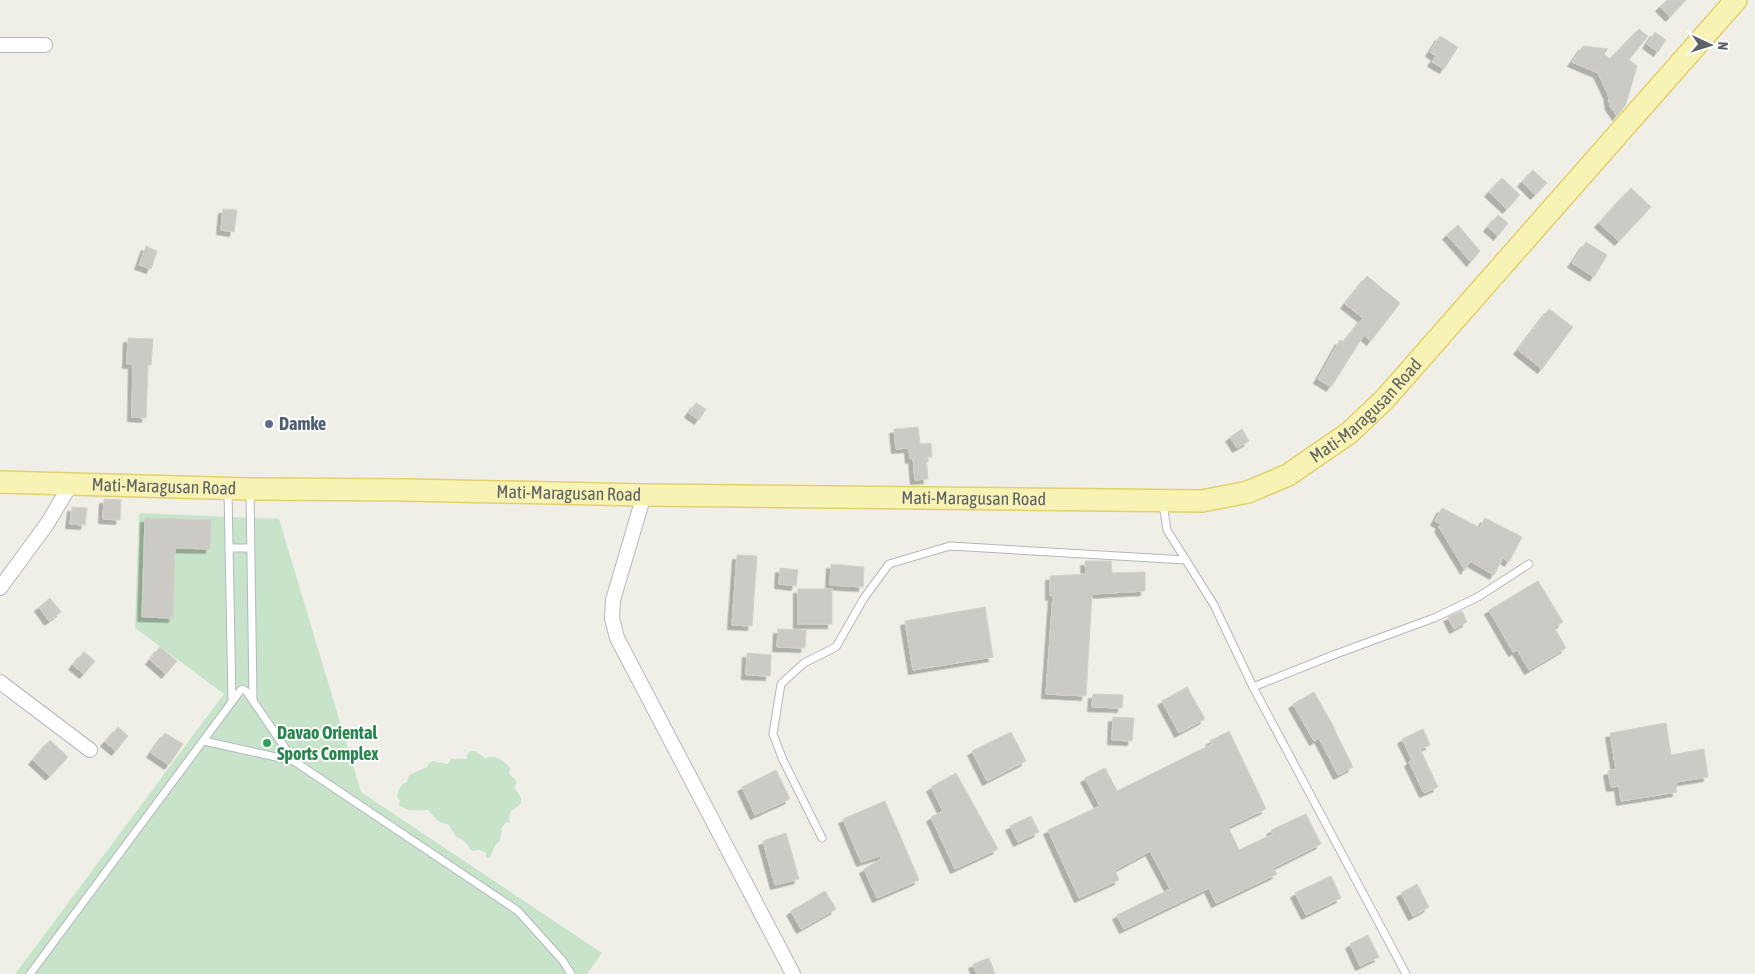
<svg xmlns="http://www.w3.org/2000/svg" width="1755" height="974" viewBox="0 0 1755 974" font-family="'Asap Condensed',sans-serif">
<defs>
<filter id="shadow"><feDropShadow dx="-4.5" dy="4.5" stdDeviation="0" flood-color="#0004"/></filter>
</defs>
<rect width="100%" height="100%" fill="#efefe8"/>
<g fill="#c7e4ca">
<polygon points="139,513 279,519 361,792 602,953 587,974 15,974 224,694 135,628"/>
<path d="M471 751H475L485 758C495 755 503 759 510 768L509 774 514 778 517 783 514 788C518 793 522 796 521 804L511 811 509 817 510 823 506 822 501 829 502 832 499 842 496 844 490 857 487 858 485 852 479 850 472 851C468 846 463 838 456 837L449 825 438 821 428 810C416 810 408 812 399 805L400 801 397 797C398 790 401 784 407 782L409 775 427 767 429 763 433 761 447 764 450 762V759H467V754Z"/>
</g>
<g fill="#cbcac4" stroke="#d4d1c7" filter="url(#shadow)">
<polygon points="1667,0 1686,0 1670,17 1660,7"/>
<polygon points="1639,29 1648,36 1629,60 1637,66 1626,104 1617,116 1610,106 1608,94 1598,73 1572,62 1583,46 1608,49 1604,54 1610,59"/>
<polygon points="1655,32 1666,40 1658,52 1647,44"/>
<polygon points="1440,36 1458,47 1444,69 1432,62 1436,56 1430,52"/>
<polygon points="1533,170 1547,183 1535,195 1522,182"/>
<polygon points="1502,178 1520,195 1507,209 1489,192"/>
<polygon points="1631,188 1651,207 1619,241 1599,223"/>
<polygon points="223,209 237,210 234,232 221,230"/>
<polygon points="1498,215 1508,223 1498,236 1488,227"/>
<polygon points="1458,225 1480,251 1471,262 1447,235"/>
<polygon points="1586,242 1607,255 1594,277 1572,263"/>
<polygon points="146,246 157,251 151,269 139,265"/>
<polygon points="1367,276 1400,303 1371,341 1364,335 1331,387 1318,379 1340,340 1344,342 1363,318 1345,304"/>
<polygon points="1549,309 1573,327 1542,369 1518,350"/>
<polygon points="128,338 153,339 151,365 148,365 146,418 132,417 133,364 127,364"/>
<polygon points="696,403 706,409 699,420 689,413"/>
<polygon points="918,427 920,444 931,443 932,457 926,457 928,479 915,480 913,458 910,459 909,448 896,449 894,429"/>
<polygon points="1242,429 1249,441 1237,448 1230,437"/>
<polygon points="104,499 121,500 120,520 103,519"/>
<polygon points="72,507 87,508 85,525 70,524"/>
<polygon points="1442,508 1480,528 1485,518 1522,537 1509,562 1503,558 1494,575 1470,561 1465,570 1439,527 1441,524 1435,521"/>
<polygon points="145,518 211,520 210,549 175,548 173,618 142,617"/>
<polygon points="737,555 757,556 752,626 732,625"/>
<polygon points="1085,561 1111,561 1112,573 1145,572 1145,591 1092,594 1086,696 1046,694 1053,595 1050,596 1050,576 1086,574"/>
<polygon points="831,564 864,567 863,587 830,585"/>
<polygon points="780,568 798,570 796,586 779,584"/>
<polygon points="1538,581 1563,622 1554,627 1566,648 1529,670 1517,650 1513,652 1489,610"/>
<rect x="798" y="589" width="34" height="35"/>
<polygon points="50,598 61,612 49,621 39,607"/>
<polygon points="985,607 993,657 913,670 905,621"/>
<polygon points="1462,611 1467,622 1454,629 1448,617"/>
<polygon points="778,629 806,630 805,648 777,647"/>
<polygon points="160,647 177,661 166,674 150,660"/>
<polygon points="84,652 95,661 84,674 73,665"/>
<polygon points="747,653 771,655 770,676 746,675"/>
<polygon points="1187,687 1205,719 1179,733 1162,701"/>
<polygon points="1314,692 1335,729 1334,729 1353,767 1338,775 1319,738 1314,741 1293,704"/>
<polygon points="1093,694 1123,695 1122,708 1092,707"/>
<polygon points="1113,717 1134,718 1132,741 1112,740"/>
<polygon points="1666,723 1671,755 1704,749 1708,777 1676,782 1677,792 1621,801 1619,786 1611,787 1608,771 1616,769 1610,733"/>
<polygon points="118,727 128,736 116,751 105,742"/>
<polygon points="1423,729 1430,745 1420,749 1438,787 1424,793 1409,762 1412,760 1402,739"/>
<polygon points="1229,731 1266,809 1228,827 1239,850 1273,834 1271,830 1306,814 1321,844 1273,868 1277,874 1216,903 1209,888 1124,929 1117,915 1170,889 1150,851 1115,870 1119,880 1079,898 1048,830 1100,806 1085,778 1105,768 1117,791 1212,744 1210,741"/>
<polygon points="1011,732 1026,761 987,781 972,751"/>
<polygon points="165,733 183,744 169,765 151,753"/>
<polygon points="50,740 68,757 50,776 33,760"/>
<polygon points="776,770 790,799 755,815 742,787"/>
<polygon points="956,773 998,849 955,869 931,817 943,811 931,787"/>
<polygon points="885,801 919,880 877,898 864,869 881,859 880,856 861,862 843,819"/>
<polygon points="1031,816 1039,832 1018,842 1010,826"/>
<polygon points="786,833 799,879 775,885 763,841"/>
<polygon points="1331,876 1341,898 1306,915 1295,893"/>
<polygon points="1417,884 1429,907 1413,916 1401,893"/>
<polygon points="825,891 836,909 801,929 791,911"/>
<polygon points="1368,935 1379,957 1360,966 1350,944"/>
<polygon points="989,958 995,974 977,974 973,964"/>
</g>
<g fill="none" stroke-linecap="round" stroke-linejoin="round">
<g stroke="#b5b7bb" stroke-width="9">
<g id="lane">
<polyline points="250,490 253,699"/>
<polyline points="228,491 232,701"/>
<polyline points="1163,504 1167,530 1214,605 1253,687 1406,974"/>
<polyline points="229,548 250,548"/>
<polyline points="1253,687 1336,654 1434,618 1478,597 1529,564"/>
<polyline points="204,741 294,761 518,911 563,961 571,974"/>
<polyline points="822,838 783,760 773,734 781,684 804,663 836,647 864,598 889,564 950,546 1186,560"/>
<polyline points="30,974 240,691 243,689 247,692 294,761"/>
</g>
</g>
<g stroke="#b5b7bb" stroke-width="16">
<g id="street">
<polyline points="0,45 45,45"/>
<polyline points="644,495 613,600 612,618 617,638 793,974"/>
<polyline points="0,588 47,524 71,484"/>
<polyline points="0,682 90,750"/>
</g>
</g>
<g stroke="#e3cf6d" stroke-width="24">
<g id="primary">
<path id="s1" d="M0 482 250 489 408 490 644 495 1202 501 1248 492 1288 475 1349 433 1384 400 1736 0"/>
</g>
</g>
<use href="#lane" stroke="#fff" stroke-width="7"/>
<use href="#street" stroke="#fff" stroke-width="14"/>
<use href="#primary" stroke="#f7f3b5" stroke-width="21"/>
</g>
<circle fill="#5c6f8a" stroke="#fff" stroke-width="2" cx="269" cy="424" r="5"/>
<circle fill="#2e9e5b" stroke="#fff" stroke-width="2" cx="267" cy="743" r="5"/>
<g text-anchor="middle" stroke-width="4" stroke-linejoin="round" paint-order="stroke">
<g font-size="18" fill="#5f6266" stroke="#fff">
<text dy="6" stroke="none"><textPath href="#s1" startOffset="1394">Mati-Maragusan Road</textPath></text>
<text dy="6" stroke="none"><textPath href="#s1" startOffset="164">Mati-Maragusan Road</textPath></text>
<text dy="6" stroke="none"><textPath href="#s1" startOffset="569">Mati-Maragusan Road</textPath></text>
<text dy="6" stroke="none"><textPath href="#s1" startOffset="974">Mati-Maragusan Road</textPath></text>
</g>
<g font-size="18" font-weight="bold" fill="#4e5e75" stroke="#fff" text-anchor="start">
<text x="279" y="430">Damke</text>
</g>
<g font-size="18" font-weight="bold" fill="#27864d" stroke="#fff" text-anchor="start">
<text x="277" y="739">Davao Oriental<tspan x="277" dy="21">Sports Complex</tspan></text>
</g>
</g>
<g transform="translate(1710 45) rotate(94)" stroke="#ffffff" stroke-width="4" paint-order="stroke">
<path d="M0-4L9 19L0 12L-9 19Z" fill="#5f6266"/>
<text y="-8" font-size="14" font-weight="bold" text-anchor="middle" fill="#5f6266">N</text>
</g>
</svg>
